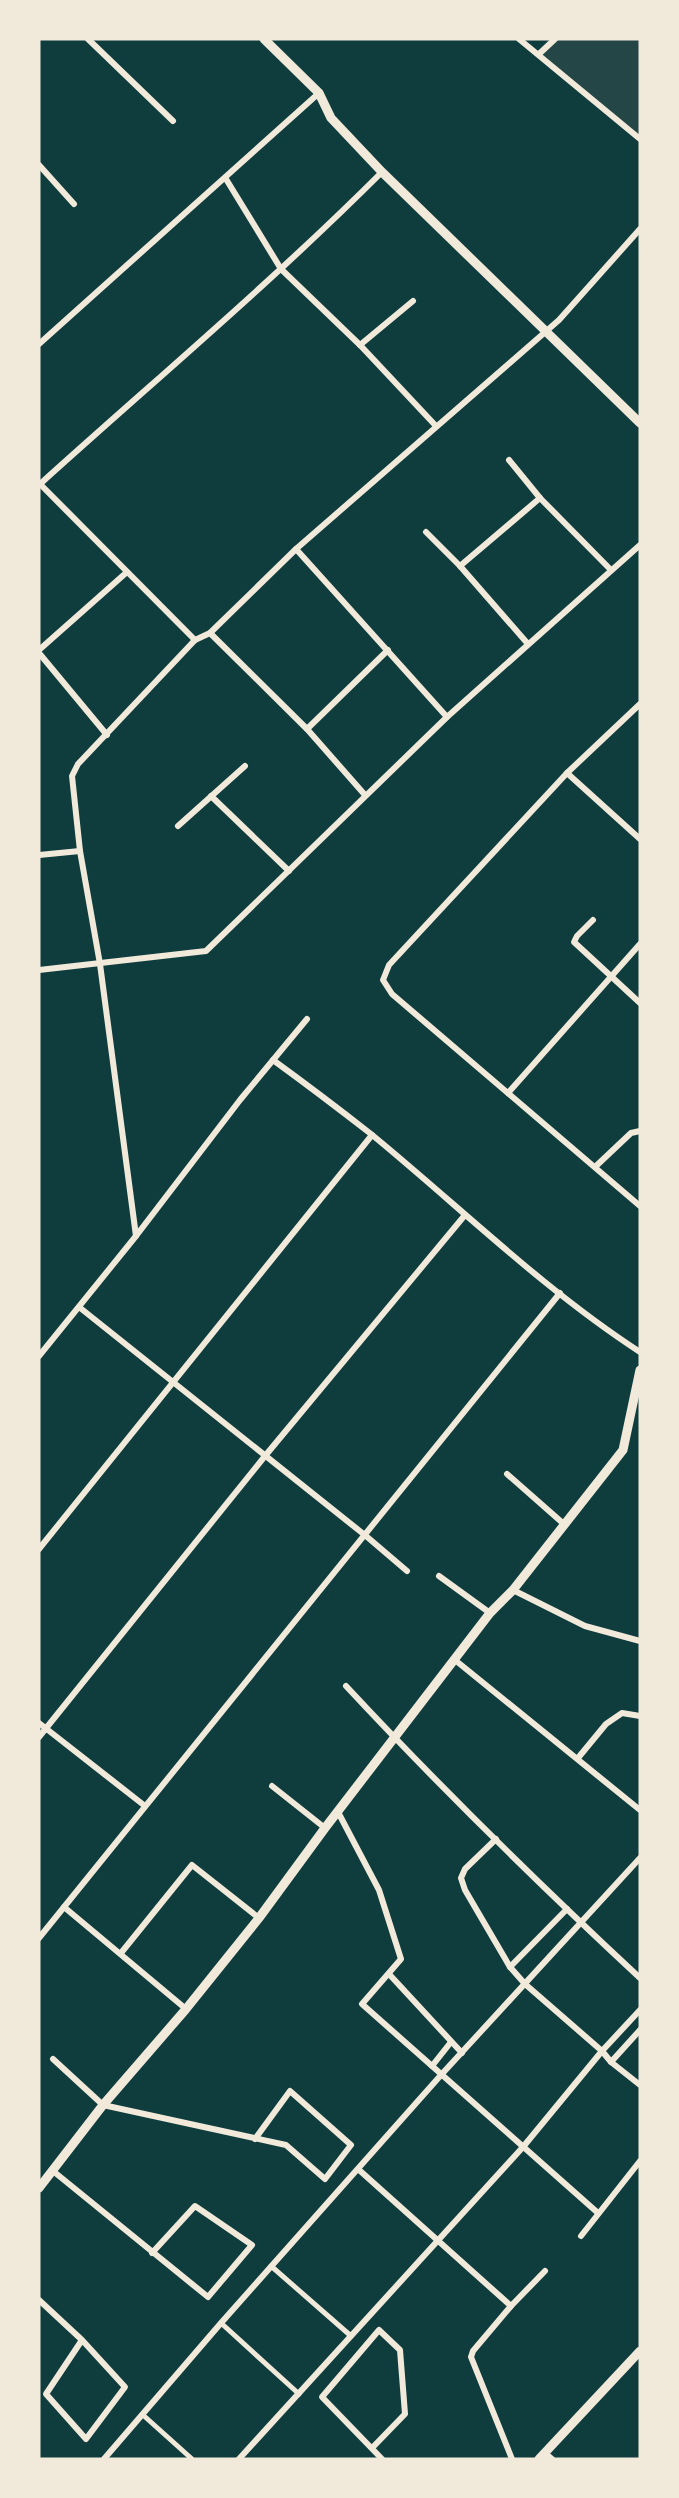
<svg xmlns="http://www.w3.org/2000/svg" width="679" height="2498" viewBox="0 0 679 2498" font-family="Karla,sans-serif">
<rect width="100%" height="100%" fill="#0f3d3e"/>
<polygon fill="#244646" points="555,39 640,39 640,139 539,54"/>
<g fill="none" stroke-linecap="round" stroke-linejoin="round">
<g stroke="#f1e9da" stroke-width="5">
<polyline points="271,2266 351,2336"/>
<polyline points="221,2323 299,2394"/>
<polyline points="143,2415 192,2459"/>
</g>
<g stroke="#f1e9da" stroke-width="6">
<polyline points="88,39 173,121"/>
<polyline points="519,39 640,139"/>
<polyline points="539,54 555,39"/>
<polyline points="39,165 74,204"/>
<polyline points="226,179 281,269 360,345 436,426"/>
<polyline points="39,344 319,93"/>
<polyline points="360,345 413,301"/>
<polyline points="509,460 540,498 611,570"/>
<polyline points="39,483 195,640"/>
<path d="M39 485C154 381 272 282 382 172"/>
<polyline points="426,532 460,566 528,644"/>
<polyline points="296,549 447,717"/>
<polyline points="460,566 540,498"/>
<polyline points="210,633 307,729 365,795"/>
<polyline points="39,650 127,572"/>
<polyline points="39,653 107,735"/>
<polyline points="640,704 567,773 389,965 383,980 392,994 640,1206"/>
<polyline points="307,729 388,650"/>
<polyline points="567,773 640,839"/>
<polyline points="211,796 289,871"/>
<polyline points="178,826 245,766"/>
<polyline points="39,855 80,851"/>
<polyline points="593,920 577,936 574,942 640,1003"/>
<polyline points="39,970 206,951 447,717 640,545"/>
<path d="M273 1060C306 1084 339 1109 371 1134 460 1207 543 1289 640 1352"/>
<polyline points="508,1093 640,944"/>
<polyline points="595,1167 631,1133 640,1131"/>
<polyline points="136,1236 100,964 80,851 72,776 78,764 195,640 210,633 296,549 559,320 640,229"/>
<polyline points="79,1307 366,1536 407,1571"/>
<polyline points="39,1356 136,1236 240,1100 307,1019"/>
<polyline points="507,1474 565,1525"/>
<polyline points="39,1549 372,1135"/>
<polyline points="439,1576 490,1613"/>
<polyline points="513,1590 585,1626 640,1641"/>
<polyline points="455,1660 640,1810"/>
<path d="M346 1686C440 1787 539 1884 640 1978"/>
<polyline points="39,1723 145,1806"/>
<polyline points="39,1737 265,1456 465,1215"/>
<polyline points="578,1758 606,1724 622,1713 640,1716"/>
<polyline points="272,1786 325,1828"/>
<polyline points="338,1812 379,1890 401,1959 362,2004 598,2213"/>
<polyline points="496,1839 465,1869 461,1878 465,1890 510,1967 525,1984 602,2051 611,2062 640,2085"/>
<polyline points="64,1907 186,2009"/>
<polyline points="39,1938 560,1293"/>
<polyline points="121,1953 192,1865 259,1918"/>
<polyline points="510,1967 567,1909"/>
<polyline points="389,1974 462,2053"/>
<polyline points="53,2059 103,2105 286,2145 325,2179 351,2145 290,2091 255,2139"/>
<polyline points="611,2062 640,2030"/>
<polyline points="432,2066 451,2042"/>
<polyline points="358,2169 511,2306"/>
<polyline points="53,2171 208,2297 252,2245 195,2206 152,2253"/>
<polyline points="581,2236 640,2161"/>
<polyline points="39,2300 82,2340 125,2387 86,2439 46,2394 82,2340"/>
<polyline points="373,2447 405,2414 400,2350 379,2330 322,2397 382,2459"/>
<polyline points="545,2453 552,2459"/>
<polyline points="104,2459 221,2323 441,2075 640,1858"/>
<polyline points="239,2459 523,2147 602,2051 640,2010"/>
<polyline points="512,2459 471,2357 473,2351 511,2306 545,2271"/>
</g>
<g stroke="#f1e9da" stroke-width="9">
<polyline points="264,39 319,93 331,118 382,172 640,423"/>
<polyline points="39,2188 103,2105 186,2009 259,1918 325,1828 490,1613 513,1590 623,1450 640,1370"/>
<polyline points="539,2459 640,2351"/>
</g>
</g>
<rect width="679" height="2498" fill="none" stroke="#f1e9da" stroke-width="81"/>
</svg>
